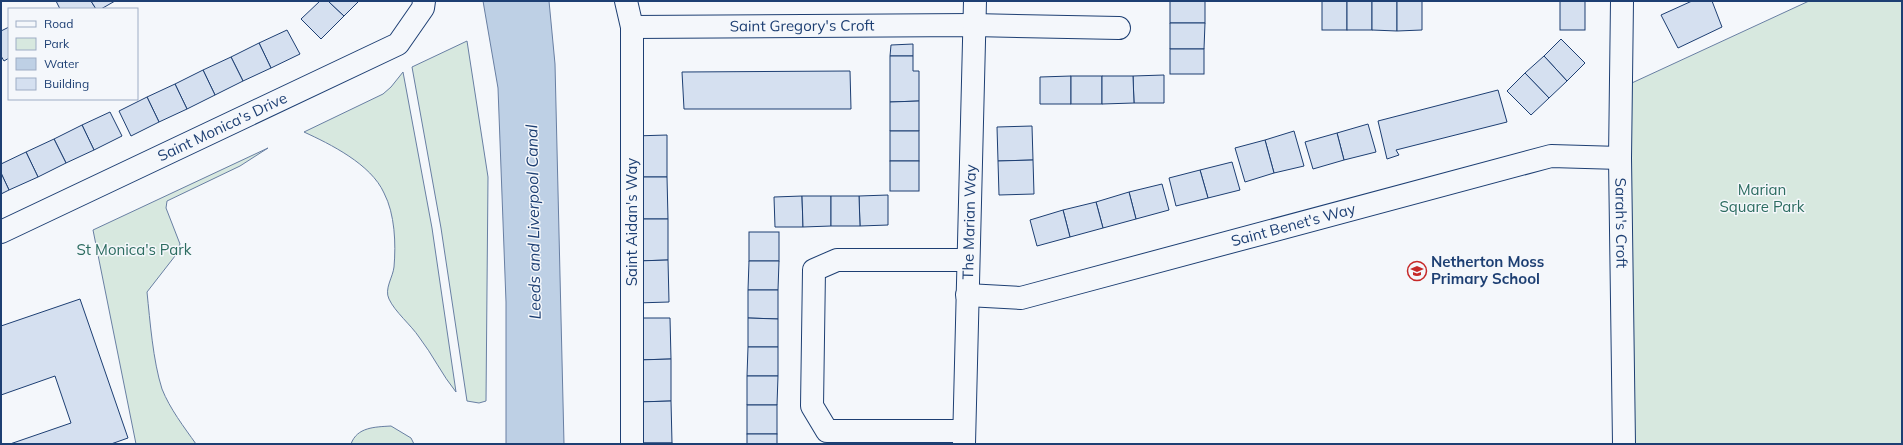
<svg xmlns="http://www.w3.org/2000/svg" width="1903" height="445" viewBox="0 0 1903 445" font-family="Mulish,sans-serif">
<rect width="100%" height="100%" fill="#f4f7fb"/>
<g fill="#d7e8df" stroke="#687fa3">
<polygon points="1809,1 1902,1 1902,444 1624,444 1621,88"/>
<polygon points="467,41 488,177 486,401 479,403 467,401 441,228 412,67"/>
<path d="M403 72 432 228 456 392C442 375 433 355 419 337 411 325 395 312 389 299 384 289 393 277 394 267 396 244 395 214 384 193 371 164 330 144 304 132L383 94 391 87Z"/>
<path d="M268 148 240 166 167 201 166 208 180 244 175 256 147 292C150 321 153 361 162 389 170 409 184 427 196 444H136L93 230Z"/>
<path d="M391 426 411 438 414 444H351C357 427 375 427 391 426Z"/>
</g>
<polygon fill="#bed0e5" stroke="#687fa3" points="483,1 549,1 555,64 564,444 506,444 506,302 498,88"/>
<g fill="#d5e0f0" stroke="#1d3f73">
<polygon points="56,1 91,1 96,9 60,9"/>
<polygon points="91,1 115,1 101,9 96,9"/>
<polygon points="320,1 328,1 344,16 321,39 301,19"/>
<polygon points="328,1 359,1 344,16"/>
<rect x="1170" y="1" width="35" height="22"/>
<rect x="1322" y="1" width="25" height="29"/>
<rect x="1347" y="1" width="25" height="29"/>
<polygon points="1372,1 1397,1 1397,31 1372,30"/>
<polygon points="1397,1 1422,1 1422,30 1397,31"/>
<rect x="1560" y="1" width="25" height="29"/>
<polygon points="1692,1 1712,1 1722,27 1678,48 1661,15"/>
<polygon points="1170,23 1205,23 1204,49 1170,49"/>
<polygon points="9,27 9,58 4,61 1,56 1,31"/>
<polygon points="287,30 300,54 271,68 259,43"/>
<polygon points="1561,39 1585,63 1567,81 1544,56"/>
<polygon points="259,43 271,68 243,81 231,57"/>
<polygon points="913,44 913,56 890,56 891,45"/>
<rect x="1170" y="49" width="34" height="25"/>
<polygon points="890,56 913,56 913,71 919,71 919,101 890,102"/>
<polygon points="1544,56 1567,81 1549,98 1525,73"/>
<polygon points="231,57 243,81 215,95 203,70"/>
<polygon points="203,70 215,95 187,109 175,84"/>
<polygon points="850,71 851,109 684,109 682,72"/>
<polygon points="1525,73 1549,98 1531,115 1507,91"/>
<polygon points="1164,75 1164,103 1134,103 1133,76"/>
<polygon points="1071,76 1071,104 1040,104 1040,77"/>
<rect x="1071" y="76" width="31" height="28"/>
<polygon points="1102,76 1133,76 1134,103 1102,104"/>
<polygon points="175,84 187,109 159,122 147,97"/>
<polygon points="1498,90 1507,122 1396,150 1399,155 1387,159 1378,121"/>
<polygon points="147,97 159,122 131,136 119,111"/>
<polygon points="919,101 919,131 890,131 890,102"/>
<polygon points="110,112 122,136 94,150 82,125"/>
<polygon points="1368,124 1376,152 1344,160 1337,133"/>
<polygon points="82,125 94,150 66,163 54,139"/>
<polygon points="1032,126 1033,160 998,161 997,127"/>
<rect x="890" y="131" width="29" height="30"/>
<polygon points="1294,131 1304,166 1274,173 1265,140"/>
<polygon points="1337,133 1344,160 1313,169 1305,142"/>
<polygon points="667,135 667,177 635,177 634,136"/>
<polygon points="54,139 66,163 38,177 26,152"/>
<polygon points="1265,140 1274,173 1245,182 1235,148"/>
<polygon points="26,152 38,177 9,190 1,173 1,164"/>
<polygon points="1033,160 1034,194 999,195 998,161"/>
<rect x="890" y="161" width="29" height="30"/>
<polygon points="1232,162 1240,190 1208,198 1200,170"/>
<polygon points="1200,170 1208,198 1176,206 1169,178"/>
<polygon points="1,173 9,190 1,194"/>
<polygon points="635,177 667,177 668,219 635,219"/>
<polygon points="1162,184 1169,210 1136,219 1129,192"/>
<polygon points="1129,192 1136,219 1103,228 1096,202"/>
<polygon points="888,195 888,225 860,226 859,196"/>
<polygon points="802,196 803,227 775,227 774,197"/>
<polygon points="802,196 831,196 831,226 803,227"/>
<polygon points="831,196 859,196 860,226 831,226"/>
<polygon points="1096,202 1103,228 1070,237 1063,210"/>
<polygon points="1063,210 1070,237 1037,246 1030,220"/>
<polygon points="635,219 668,219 668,260 636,261"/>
<rect x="749" y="232" width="30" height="29"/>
<polygon points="668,260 669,302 636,303 636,261"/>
<polygon points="749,261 779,261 778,290 748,290"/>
<polygon points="748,290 778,290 778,319 748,318"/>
<polygon points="80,299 128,438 111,444 10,444 71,423 55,376 1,395 1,326"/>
<polygon points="636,318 670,318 671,359 637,360"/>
<polygon points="748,318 778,319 778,347 748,347"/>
<polygon points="748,347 778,347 778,376 747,376"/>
<polygon points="671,359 671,401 637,402 637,360"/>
<polygon points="747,376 778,376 777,405 747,405"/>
<polygon points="671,401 672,443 638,443 637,402"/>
<rect x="747" y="405" width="30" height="29"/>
<rect x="747" y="434" width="30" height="10"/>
<rect x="638" y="443" width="34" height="1"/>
</g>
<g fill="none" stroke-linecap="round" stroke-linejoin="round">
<g stroke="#1d3f73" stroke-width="24">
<g id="minor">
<polyline points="626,1 632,27 632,444"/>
<path id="s1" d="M1622 1 1620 158 1624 444"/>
<path id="s2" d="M632 27 973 25 1119 28"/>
<path id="s3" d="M1 232 398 44 423 8 424 1"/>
<path id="s4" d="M967 295 1021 298 1551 156 1620 158"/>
<polyline points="964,431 827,431 812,406 814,270 837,260 968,260"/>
<path id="s5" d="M964 444 975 1"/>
</g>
</g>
<use href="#minor" stroke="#f4f7fb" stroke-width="22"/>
</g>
<defs>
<g id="school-ring" transform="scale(1)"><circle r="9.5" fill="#f4f7fb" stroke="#c62828" stroke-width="1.5"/><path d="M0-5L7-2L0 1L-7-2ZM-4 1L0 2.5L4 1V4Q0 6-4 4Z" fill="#c62828"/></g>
</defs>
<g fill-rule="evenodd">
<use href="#school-ring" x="1417" y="271"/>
</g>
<g text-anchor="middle" stroke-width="3" stroke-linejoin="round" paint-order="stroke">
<g font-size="15" fill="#1d3f73" stroke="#f4f7fb">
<text dy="5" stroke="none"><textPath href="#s2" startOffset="170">Saint Gregory's Croft</textPath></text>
<text dy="5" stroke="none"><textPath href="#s3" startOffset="245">Saint Monica's Drive</textPath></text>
<text transform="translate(632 222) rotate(-90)" y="5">Saint Aidan's Way</text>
<text dy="5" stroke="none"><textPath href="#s5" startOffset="222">The Marian Way</textPath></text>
<text dy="5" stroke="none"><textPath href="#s1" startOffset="222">Sarah's Croft</textPath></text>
<text dy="5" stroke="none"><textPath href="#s4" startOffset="336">Saint Benet's Way</textPath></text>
</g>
<g font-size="15" fill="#2c6c60" stroke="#f4f7fb">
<text x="1762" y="195">Marian<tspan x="1762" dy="17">Square Park</tspan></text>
<text x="134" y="255">St Monica's Park</text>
</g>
<g font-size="15" font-weight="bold" fill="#1d3f73" stroke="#f4f7fb" text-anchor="start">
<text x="1431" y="267">Netherton Moss<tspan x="1431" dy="17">Primary School</tspan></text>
</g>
<g font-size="16" font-style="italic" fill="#1d3f73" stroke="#f4f7fb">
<text transform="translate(533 222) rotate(-91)" y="6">Leeds and Liverpool Canal</text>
</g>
</g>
<rect width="1903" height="445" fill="none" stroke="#1d3f73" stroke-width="4"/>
<rect x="8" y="8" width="130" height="92" fill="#f4f7fb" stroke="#9eadc5"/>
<rect x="16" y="21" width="20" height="6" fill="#f4f7fb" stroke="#9eadc5"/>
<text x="44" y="28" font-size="12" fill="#1d3f73">Road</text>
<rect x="16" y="38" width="20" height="12" fill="#d7e8df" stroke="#9eadc5"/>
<text x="44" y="48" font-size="12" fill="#1d3f73">Park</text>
<rect x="16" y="58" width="20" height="12" fill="#bed0e5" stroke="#9eadc5"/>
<text x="44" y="68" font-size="12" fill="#1d3f73">Water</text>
<rect x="16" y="78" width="20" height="12" fill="#d5e0f0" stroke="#9eadc5"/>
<text x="44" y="88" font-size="12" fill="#1d3f73">Building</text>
</svg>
